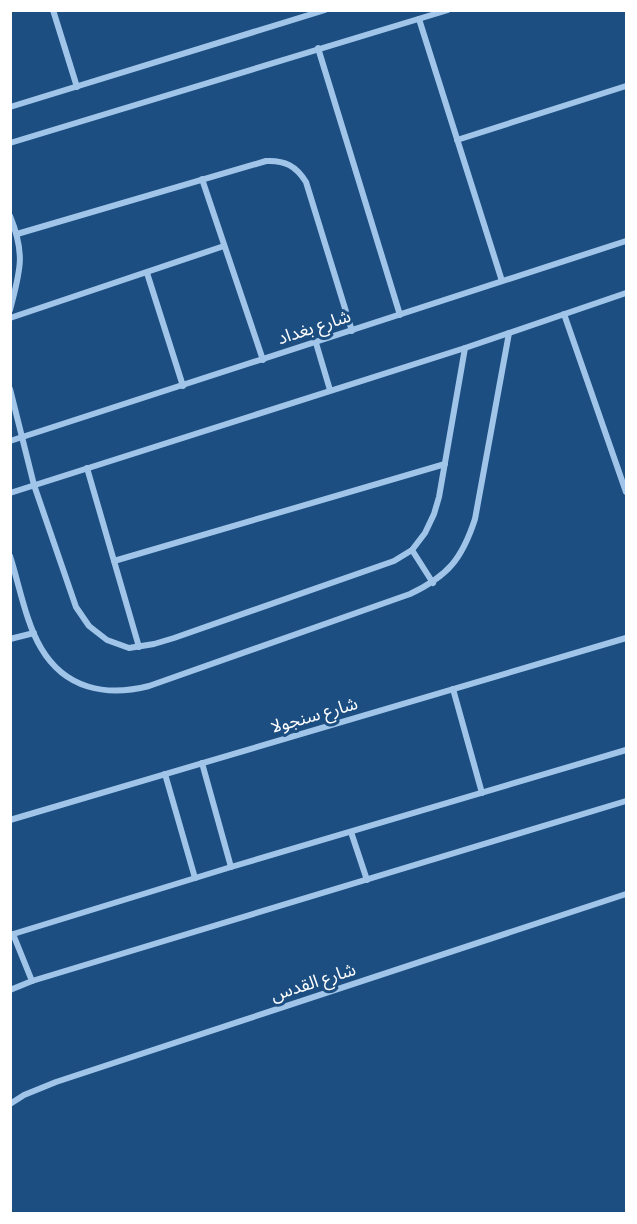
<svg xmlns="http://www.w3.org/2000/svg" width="637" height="1224" viewBox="0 0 637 1224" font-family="'Titillium Web','Noto Sans Arabic',sans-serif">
<rect width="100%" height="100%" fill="#1c4e81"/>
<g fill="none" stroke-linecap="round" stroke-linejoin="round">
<g stroke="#a1c5e9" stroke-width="6">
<polyline points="53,10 77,87"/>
<polyline points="419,19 502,281"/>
<polyline points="318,48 400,315"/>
<polyline points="10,107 325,10"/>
<polyline points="457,140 626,86"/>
<polyline points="10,143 448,10"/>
<polyline points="202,179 263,360"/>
<path d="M10 216C26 255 20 271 10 310"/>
<path d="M17 234 266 161C285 160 296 166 306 182L352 331"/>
<polyline points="147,273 183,386"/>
<polyline points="564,314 626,492"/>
<polyline points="10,318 224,246"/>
<polyline points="316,343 330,390"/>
<polyline points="10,389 34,485 76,607 89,626 107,640 129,648 154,644 174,638 394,561 412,550 425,533 434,514 439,497 465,348"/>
<polyline points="10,441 626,241"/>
<polyline points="87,468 139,647"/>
<polyline points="10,493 465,348 626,293"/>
<polyline points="412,550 433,583"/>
<path d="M10 556C19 584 26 623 41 648 65 689 106 697 149 686L410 594C448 576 462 559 475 519L509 333"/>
<polyline points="114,561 445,464"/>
<polyline points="10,639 34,633"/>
<polyline points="453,689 482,793"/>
<polyline points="202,763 231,867"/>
<polyline points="165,774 195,878"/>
<polyline points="10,820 626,638"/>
<polyline points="351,832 367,880"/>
<polyline points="13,934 32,981"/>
<polyline points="10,935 231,867 626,750"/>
<polyline points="10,990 32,981 626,801"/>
<polyline points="10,1104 24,1095 56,1082 626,894"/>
</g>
</g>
<g text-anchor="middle" stroke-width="6" stroke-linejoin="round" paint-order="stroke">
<g font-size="18" fill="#fff" stroke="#1c4e81">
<text transform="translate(314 327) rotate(-18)" y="6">شارع بغداد</text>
<text transform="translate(314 715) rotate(-16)" y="6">شارع سنجولا</text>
<text transform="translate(313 982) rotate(-18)" y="6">شارع القدس</text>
</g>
</g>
<rect width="637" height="1224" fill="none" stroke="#ffffff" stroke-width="24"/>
</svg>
